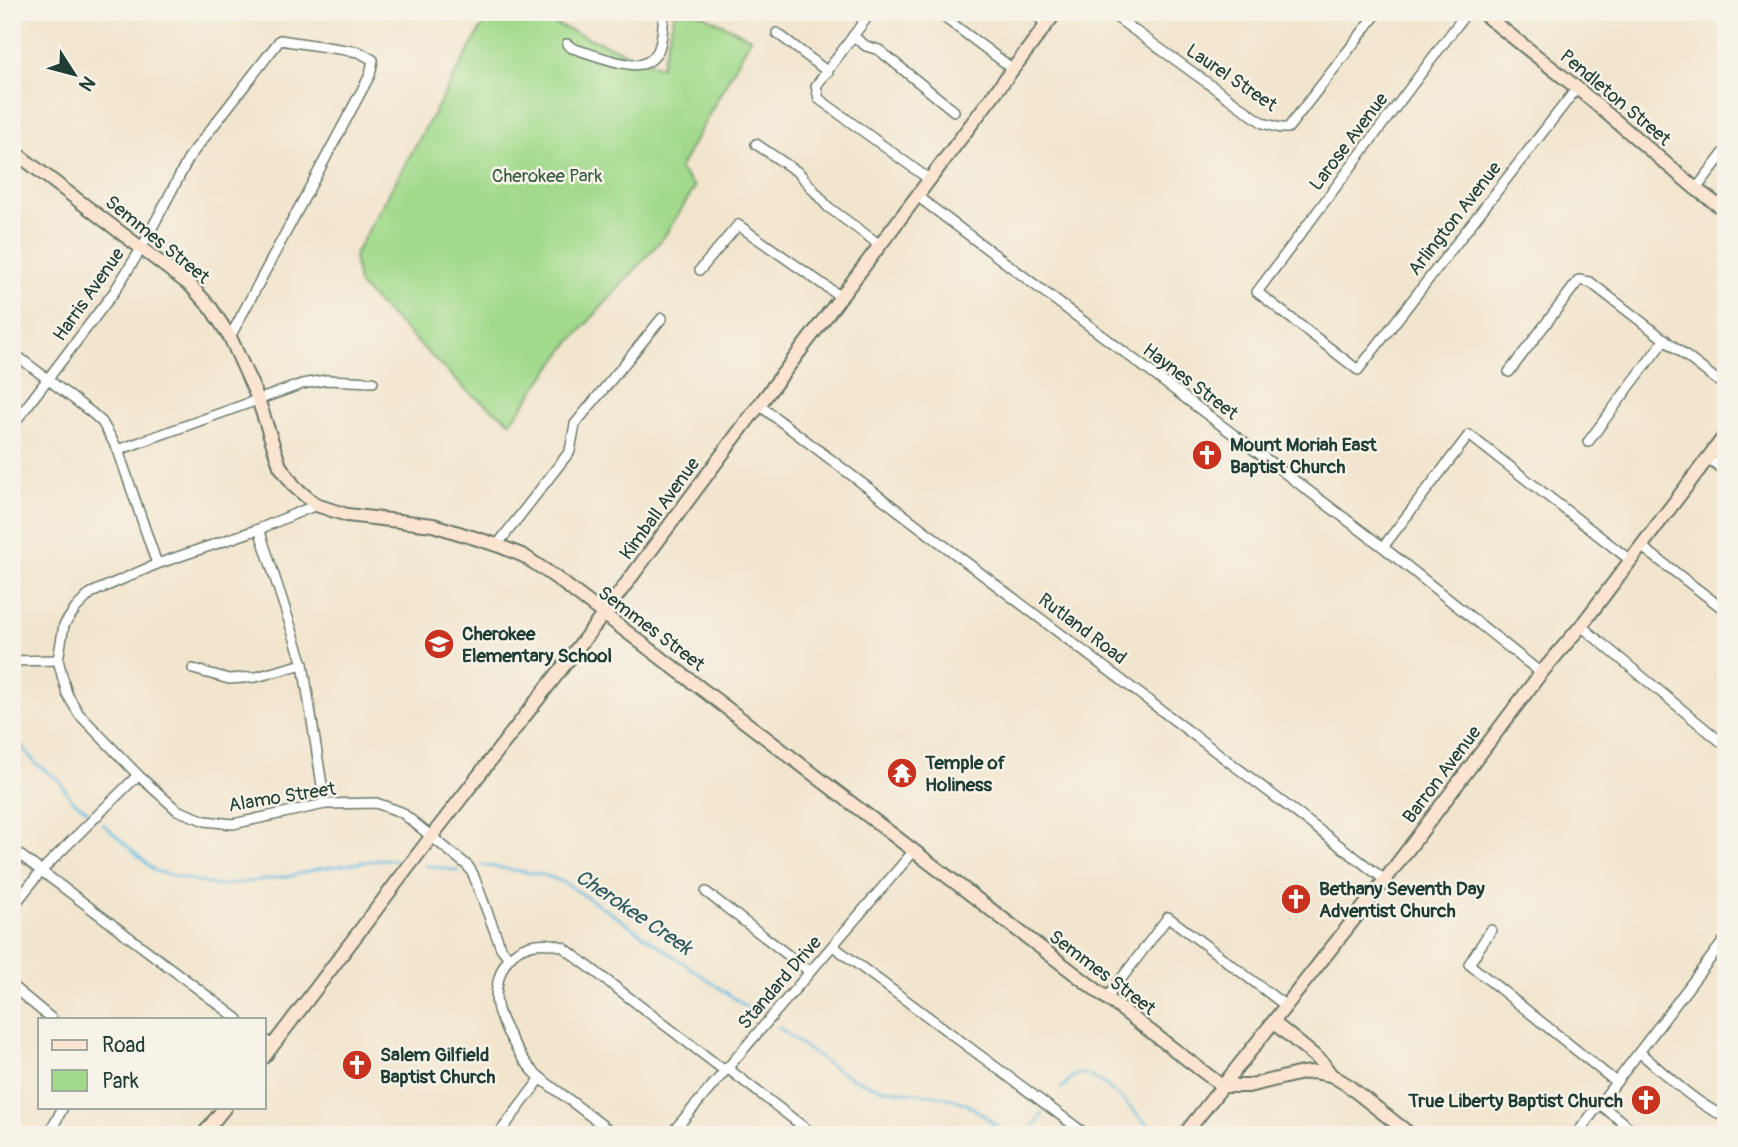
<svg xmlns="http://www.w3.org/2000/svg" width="1738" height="1147" viewBox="0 0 1738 1147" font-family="Pangolin,sans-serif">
<rect width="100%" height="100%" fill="#f7f3e8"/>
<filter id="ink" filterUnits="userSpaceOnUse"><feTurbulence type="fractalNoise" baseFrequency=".0143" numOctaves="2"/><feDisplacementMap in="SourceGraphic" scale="14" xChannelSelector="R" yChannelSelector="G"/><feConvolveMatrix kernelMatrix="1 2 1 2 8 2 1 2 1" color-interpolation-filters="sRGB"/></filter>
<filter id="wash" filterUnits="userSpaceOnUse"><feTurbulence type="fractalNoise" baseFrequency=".00686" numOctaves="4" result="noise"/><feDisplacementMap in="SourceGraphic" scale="28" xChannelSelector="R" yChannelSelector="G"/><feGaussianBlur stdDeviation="1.57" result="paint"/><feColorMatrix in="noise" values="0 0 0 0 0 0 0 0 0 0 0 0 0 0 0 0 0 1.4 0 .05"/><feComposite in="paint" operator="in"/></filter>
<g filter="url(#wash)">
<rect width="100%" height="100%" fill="#f2e5cd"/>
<polygon fill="#a1da8b" stroke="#608c60" stroke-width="2" points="505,12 535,12 552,23 661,67 675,12 697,12 751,38 679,169 695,187 664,237 567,346 511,422 467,391 358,284 354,256 483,25"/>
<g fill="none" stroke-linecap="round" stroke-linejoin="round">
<g stroke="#65bbe2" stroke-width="2.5">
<polyline points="12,733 35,763 58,779 71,799 88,811"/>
<polyline points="103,824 155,871 217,886 291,876 316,869 385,859 398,861"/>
<polyline points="425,865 459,871"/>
<polyline points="482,865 544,875 565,883 616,916 757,1014"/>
<path d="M778 1027C802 1045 832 1070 859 1081 892 1096 931 1089 964 1103 980 1110 994 1124 1007 1135"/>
<path d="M1061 1089C1066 1084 1071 1076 1078 1074 1098 1069 1143 1121 1157 1135"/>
<polyline points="1027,1135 1044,1112"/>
</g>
</g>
</g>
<g filter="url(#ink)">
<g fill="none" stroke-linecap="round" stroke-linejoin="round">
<g stroke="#69786a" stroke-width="12">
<g id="minor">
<polyline points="871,12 816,86 819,99 930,180"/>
<polyline points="937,12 1013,69"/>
<polyline points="1031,12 1047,24"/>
<polyline points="1109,12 1263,123 1280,128 1288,128 1378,12"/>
<polyline points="1467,12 1257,292 1358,370 1577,88"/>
<polyline points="777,33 828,72"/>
<polyline points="853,36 866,46 879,50 954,111"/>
<path d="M567 44 572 48C589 53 626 68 642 64 651 62 658 54 660 45 663 35 663 23 664 12"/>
<polyline points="756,144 799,173 828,207 880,245"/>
<polyline points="1696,189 1726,150"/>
<polyline points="917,196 1383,547 1541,673"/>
<polyline points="700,270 738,225 841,297"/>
<polyline points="12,352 92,413 102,422 118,450 157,564"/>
<polyline points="1509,372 1579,280 1590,282 1726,387"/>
<polyline points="759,405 1385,880"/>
<polyline points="12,426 114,292 141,249 190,156 280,40 359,52 373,60 370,75 230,337"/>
<polyline points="1588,442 1665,339"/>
<polyline points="118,450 302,384 326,380 373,382"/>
<polyline points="1707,457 1726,472"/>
<polyline points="316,505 259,529 157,564 91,593 76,608 64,625 58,660 67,694 79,714 138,775 177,810 205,821 233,824 325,804 376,803 401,812 468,866 473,874 501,948 509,958"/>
<polyline points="259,529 303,664 325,804"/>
<polyline points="497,545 570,451 575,424 662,318"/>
<polyline points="1641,546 1726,611"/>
<polyline points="1383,547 1469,435 1630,560"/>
<polyline points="1581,626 1726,746"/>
<polyline points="12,661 58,660"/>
<polyline points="193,669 229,679 256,677 303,664"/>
<polyline points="12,849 238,1019"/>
<polyline points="706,892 810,972"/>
<polyline points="12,908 41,871 138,775"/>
<polyline points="1491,930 1469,964 1616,1082"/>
<polyline points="833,946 1087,1135"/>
<polyline points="12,986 52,1019"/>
<polyline points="1106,999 1168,917 1286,1006"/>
<polyline points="264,1039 273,1046"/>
<path d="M1639 1052C1661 1070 1701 1109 1726 1116"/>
<polyline points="727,1068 814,1135"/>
<polyline points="1600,1104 1638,1135"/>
<polyline points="46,1135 55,1123 63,1107"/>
<polyline points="498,1135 541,1078"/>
<path d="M615 1135C598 1122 580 1108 563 1095 553 1088 542 1080 533 1071 521 1058 500 1023 497 1005 494 989 500 966 512 955 526 942 547 941 563 947L725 1071"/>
<polyline points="670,1135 913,852"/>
<polyline points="1576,1135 1726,938"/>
</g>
</g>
<g stroke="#69786a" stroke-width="16">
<g id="secondary">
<polyline points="1481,12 1577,88 1696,189 1726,211"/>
<polyline points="12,150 191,286 211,308 230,337 258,399 280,466 295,487 316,505 347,515 433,525 497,545 524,556 555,577 1222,1086 1248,1086 1302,1073 1314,1072 1331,1075 1346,1084 1411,1135"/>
<polyline points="1274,1023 1322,1062 1331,1075"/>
<polyline points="264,1057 431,837 603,615 732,441 1056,12"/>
<polyline points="203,1135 225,1107"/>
<polyline points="1184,1135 1385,880 1541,673 1581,626 1726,434"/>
</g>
</g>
<use href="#minor" stroke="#fff" stroke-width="9"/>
<use href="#secondary" stroke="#fce5d0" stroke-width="12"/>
</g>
</g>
<defs>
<g id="church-disc" transform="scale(1.575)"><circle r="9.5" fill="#c8321e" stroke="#f7f3e8"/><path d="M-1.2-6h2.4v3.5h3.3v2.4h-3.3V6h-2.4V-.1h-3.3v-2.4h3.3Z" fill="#fff"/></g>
<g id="school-disc" transform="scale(1.575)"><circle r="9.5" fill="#c8321e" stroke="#f7f3e8"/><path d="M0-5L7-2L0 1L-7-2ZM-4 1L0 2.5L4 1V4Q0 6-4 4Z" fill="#fff"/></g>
<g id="temple-disc" transform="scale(1.575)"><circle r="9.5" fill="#c8321e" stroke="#f7f3e8"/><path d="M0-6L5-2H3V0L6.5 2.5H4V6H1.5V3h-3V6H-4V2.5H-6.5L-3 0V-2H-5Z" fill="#fff"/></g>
</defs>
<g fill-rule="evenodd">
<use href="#church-disc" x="1207" y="455"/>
<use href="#school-disc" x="439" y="644"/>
<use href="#temple-disc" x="902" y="773"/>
<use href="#church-disc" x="1296" y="899"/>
<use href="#church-disc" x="357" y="1065"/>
<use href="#church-disc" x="1646" y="1100"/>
</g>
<g text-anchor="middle" stroke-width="5" stroke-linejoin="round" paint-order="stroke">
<g font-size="19" fill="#1f3d34" stroke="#f7f3e8">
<text transform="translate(1232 77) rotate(34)" y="7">Laurel Street</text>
<text transform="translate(1616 97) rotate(40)" y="7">Pendleton Street</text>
<text transform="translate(1348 141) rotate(-53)" y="7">Larose Avenue</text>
<text transform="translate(1454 218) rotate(-52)" y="7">Arlington Avenue</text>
<text transform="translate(158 239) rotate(39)" y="7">Semmes Street</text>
<text transform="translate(88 294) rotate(-55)" y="7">Harris Avenue</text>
<text transform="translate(1191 381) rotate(37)" y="7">Haynes Street</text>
<text transform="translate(659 508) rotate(-54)" y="7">Kimball Avenue</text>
<text transform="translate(652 628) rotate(37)" y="7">Semmes Street</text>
<text transform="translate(1083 628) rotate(37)" y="7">Rutland Road</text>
<text transform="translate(1441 774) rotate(-53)" y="7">Barron Avenue</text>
<text transform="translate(282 796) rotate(-9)" y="7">Alamo Street</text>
<text transform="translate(1103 972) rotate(37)" y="7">Semmes Street</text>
<text transform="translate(779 982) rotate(-49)" y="7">Standard Drive</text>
</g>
<g font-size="19" fill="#395c45" stroke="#f7f3e8">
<text x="547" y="182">Cherokee Park</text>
</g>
<g font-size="19" font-weight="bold" fill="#1f3d34" stroke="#f7f3e8" text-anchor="start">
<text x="1230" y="451">Mount Moriah East<tspan x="1230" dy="22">Baptist Church</tspan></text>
<text x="462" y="640">Cherokee<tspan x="462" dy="22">Elementary School</tspan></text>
<text x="925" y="769">Temple of<tspan x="925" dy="22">Holiness</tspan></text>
<text x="1319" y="895">Bethany Seventh Day<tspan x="1319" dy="22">Adventist Church</tspan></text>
<text x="380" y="1061">Salem Gilfield<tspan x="380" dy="22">Baptist Church</tspan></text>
<text x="1623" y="1107" text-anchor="end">True Liberty Baptist Church</text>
</g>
<g font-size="21" font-style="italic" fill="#305c60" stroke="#f7f3e8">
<text transform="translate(634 912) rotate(34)" y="7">Cherokee Creek</text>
</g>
</g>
<rect width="1738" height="1147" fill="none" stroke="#f7f3e8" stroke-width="42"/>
<rect x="38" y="1018" width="228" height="91" fill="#f7f3e8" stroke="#a1aaa0" stroke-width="2"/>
<rect x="52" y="1040" width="35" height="10" fill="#fce5d0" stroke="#a1aaa0" stroke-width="2"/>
<text x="102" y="1052" font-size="21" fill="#1f3d34">Road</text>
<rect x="52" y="1070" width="35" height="21" fill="#a1da8b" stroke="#a1aaa0" stroke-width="2"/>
<text x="102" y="1088" font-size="21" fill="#1f3d34">Park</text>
<g transform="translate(74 74) rotate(126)" stroke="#f7f3e8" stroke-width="5" paint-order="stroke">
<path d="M0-5L12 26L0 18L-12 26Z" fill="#1f3d34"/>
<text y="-10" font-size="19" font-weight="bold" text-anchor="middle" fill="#1f3d34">N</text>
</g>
</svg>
